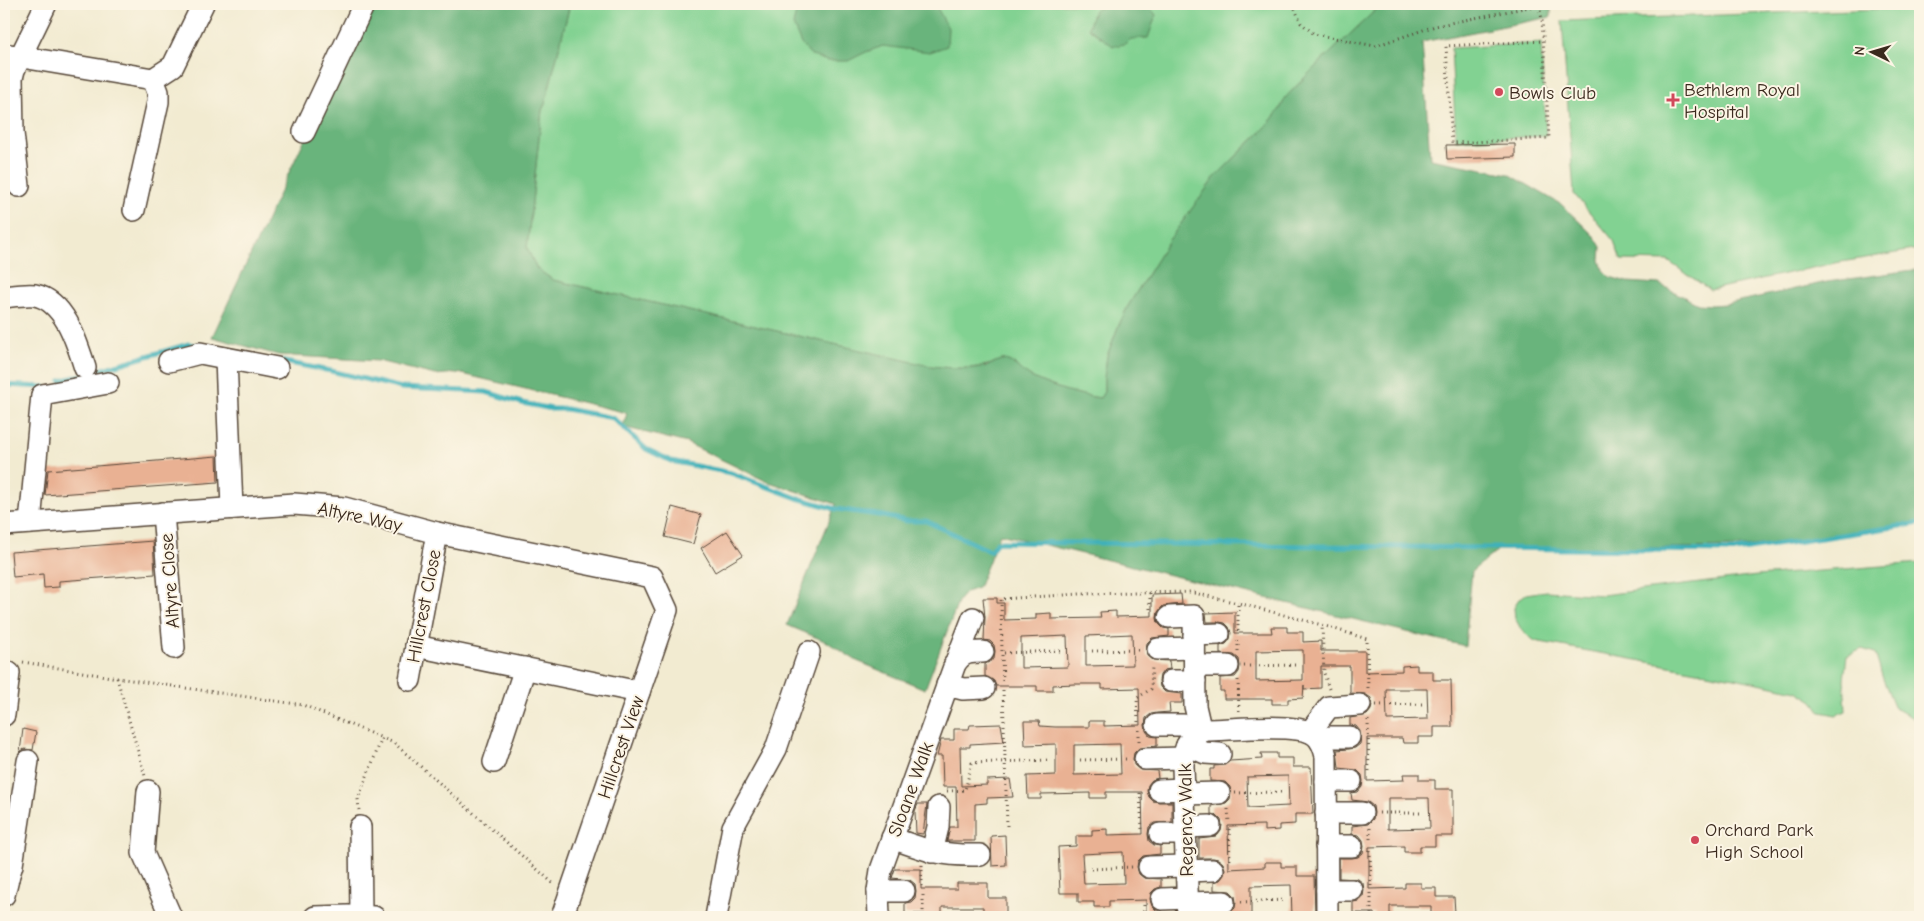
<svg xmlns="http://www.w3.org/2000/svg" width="1924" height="921" viewBox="0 0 1924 921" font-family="'Comic Neue',sans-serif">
<rect width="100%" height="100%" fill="#fcf5e5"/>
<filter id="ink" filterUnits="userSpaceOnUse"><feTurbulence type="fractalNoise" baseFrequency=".02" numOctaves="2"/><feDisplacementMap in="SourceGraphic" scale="10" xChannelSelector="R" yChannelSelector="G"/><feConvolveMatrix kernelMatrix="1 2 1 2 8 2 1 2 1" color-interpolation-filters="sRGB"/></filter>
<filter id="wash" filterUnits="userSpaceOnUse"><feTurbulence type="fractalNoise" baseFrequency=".0096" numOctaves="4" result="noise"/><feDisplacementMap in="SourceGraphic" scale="20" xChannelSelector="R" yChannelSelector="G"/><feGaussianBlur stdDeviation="1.12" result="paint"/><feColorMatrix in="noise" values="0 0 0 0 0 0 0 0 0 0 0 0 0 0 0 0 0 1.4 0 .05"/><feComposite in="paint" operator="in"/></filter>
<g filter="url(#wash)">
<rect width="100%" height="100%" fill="#f2ebd1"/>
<g fill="#82d292" stroke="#5e7e58">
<path d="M570 4H1382L1311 71 1286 97 1280 109 1265 128 1215 177 1169 240 1128 306 1118 327 1107 356 1104 378V392L1100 398C1077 395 1051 387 1031 377 1022 372 1014 362 1005 360 998 359 994 364 987 365 967 370 951 368 930 366L553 280 537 269 527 248 542 110 545 104Z"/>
<polygon points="1907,8 1920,10 1920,249 1835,263 1710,290 1668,261 1621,260 1614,241 1574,194 1562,21"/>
<polygon points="1541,43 1546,136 1456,140 1451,48"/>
<polygon points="1920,563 1920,722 1895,708 1883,679 1875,653 1862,649 1847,656 1844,679 1846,711 1836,715 1821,712 1813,701 1797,691 1739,679 1535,641 1522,631 1515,618 1514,608 1518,600 1526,594 1546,591 1602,595 1757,576"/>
</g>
<g fill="#69b47c" stroke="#526f4d">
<path d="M368 4H570L545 104 542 110 527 248 537 269 553 280 930 366C951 368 967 370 987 366 994 364 998 359 1005 360 1014 362 1022 372 1031 377 1051 387 1077 395 1100 398L1104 392V378L1107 356 1118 327 1128 306 1169 240 1215 177 1265 128 1280 109 1286 97 1311 71 1382 4H1588L1551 8V17L1422 42 1430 159 1509 174 1562 205 1595 237 1601 247 1600 260 1603 270 1610 277 1627 282 1659 284 1698 304 1711 305 1726 304 1827 282 1920 269V524L1744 547 1498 550 1472 571 1465 646 1000 534 978 588 966 592 959 600 925 689 857 661 827 642 787 625 836 504 766 481 687 443 623 427 627 413 458 373 435 375 378 361 278 355 212 337Z"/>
<polygon points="798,4 935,4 948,28 947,46 930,52 883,46 866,52 848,61 827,61 812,56 801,44 793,25"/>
<polygon points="1106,4 1147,4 1156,15 1148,38 1131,39 1125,44 1113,46 1088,28 1094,11"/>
</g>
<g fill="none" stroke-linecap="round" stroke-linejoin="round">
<g stroke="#41b1b9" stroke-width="5">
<polyline points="279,361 331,371 402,388 486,392 522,403 552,409 566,409 613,418 646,449 671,461 731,473 797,498 836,509 878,515 907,521 926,521 990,551 997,542 1735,551 1920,523"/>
<polyline points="61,381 189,344 197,346"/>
<polyline points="4,385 44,387"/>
</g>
</g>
<g id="blocks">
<g fill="#e9b193" fill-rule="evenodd">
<polygon points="1515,144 1515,157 1447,159 1446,145"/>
<polygon points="217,456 218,482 45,495 48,470"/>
<polygon points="672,507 701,515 693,544 665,537"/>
<polygon points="727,531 743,555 715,572 701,548"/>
<polygon points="153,541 155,574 59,581 59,587 44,588 43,574 13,577 11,552"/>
<path d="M1181 594 1182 604 1163 606 1158 612 1157 618 1158 623 1163 628 1169 629V636L1152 638 1147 643 1146 649 1147 655 1153 660 1169 661 1170 669 1164 670 1160 675 1159 681 1160 687 1165 692 1182 694V703H1169L1170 712 1157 713 1151 714 1146 718 1145 725 1146 731 1150 736 1157 737V746L1139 748 1134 753 1133 759 1134 765 1140 770 1157 771 1158 778 1152 780 1148 785 1147 791 1149 797 1153 801 1159 802H1172V822L1154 823 1149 827 1148 834 1149 841 1154 845 1160 846V854L1143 856 1138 861 1137 867 1139 874 1144 878 1161 879V887L1155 889 1151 893 1150 899 1152 906 1156 910 1162 911V917H1146V900L1109 901V907H1094V902H1078V893H1060L1058 847 1076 846V836H1092V830L1107 829V835L1143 834 1142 792H1106V798H1090V793L1041 794V799H1028L1027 776 1056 775V744L1025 745 1024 721H1039L1040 726 1055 727H1089V721H1104V726L1140 725 1139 688 1102 689V684H1075L1053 685V691H1037V686H996L994 681 985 676V664L994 659 995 651 994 645 990 641 984 640 985 617 983 598H997V603H1004V620L1036 619V614L1051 613V619L1101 618 1100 612 1116 611V617L1152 616V595ZM1132 634 1133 665 1086 666V636ZM1067 636 1068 667 1021 668V638ZM1120 744 1121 774 1074 775V745ZM1123 852 1124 883 1084 884 1082 854Z"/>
<path d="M1235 612V633H1272L1271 627H1287V632H1303V642L1321 641V651H1365V672L1402 671V666L1417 665V671H1433V680H1451L1452 727H1434V737H1418V743H1403L1402 738H1367V781L1404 780 1403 774H1419V780H1435V789H1453V836H1435V846H1420V852H1404V846L1369 847V889L1405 888V883H1421V888H1436V897H1454L1455 913H1449V917H1431V906H1390V917H1374V913H1353V902L1359 901 1363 897 1364 890 1363 883 1358 879 1339 878V858H1352L1358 857 1363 853 1364 846 1363 840 1359 835 1352 834V826L1368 824 1373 819 1374 813 1373 806 1368 802 1352 800 1351 793 1358 792 1362 787 1363 781 1362 775 1357 770 1339 768 1337 750 1349 749 1355 748 1360 744 1361 737 1360 731 1356 726 1350 725V718L1367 715 1371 710 1372 704 1371 698 1365 694 1350 693V666H1321V688L1304 689V685L1303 698 1288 699V704H1272V699H1224V691H1220V678L1235 677 1239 672 1240 666 1239 659 1234 655 1220 654V646L1226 644 1230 639 1231 633 1229 627 1225 623 1219 622H1207L1206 613ZM1303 650V680L1256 681V651ZM1386 689H1427L1428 719 1387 720ZM1388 798H1429L1430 828 1388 829Z"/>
<polygon points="1001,724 1004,742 970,744 970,747 960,747 961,786 987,785 987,780 1010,779 1013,797 987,798 987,803 975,804 975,841 947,841 950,827 957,827 956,787 943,787 942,756 937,756 941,740 954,740 954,729 969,729 970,725"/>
<polygon points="23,729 36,732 33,750 24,749 20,752"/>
<path d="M1261 753H1277V758H1293V767H1311L1313 814H1295V824L1279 825V830L1264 831V825L1228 826 1229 869 1265 867V862H1281V867H1297V876H1314L1315 917H1292L1291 885 1251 886V917H1215V915L1231 912 1235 908 1236 902 1235 896 1230 891 1214 890V882L1220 880 1224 875 1225 869 1223 863 1218 859 1213 858H1199V839L1216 837 1221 831 1222 825 1221 820 1216 815 1211 814V806L1226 803 1230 799 1231 793 1230 787 1225 782 1210 781V769H1214V766L1225 765 1230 761 1262 759ZM1288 776 1289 806 1248 808 1247 777Z"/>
<polygon points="918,804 927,804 923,834 916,833 915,811"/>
<polygon points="1005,835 1006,865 992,866 991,836"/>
<polygon points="895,869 921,869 921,889 957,889 957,883 988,883 988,898 1006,898 1006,913 1000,914 1001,917 983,917 983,907 942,907 942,917 926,917 925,914 905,914 905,903 911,902 915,898 916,891 915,884 910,880 892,878"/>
</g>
</g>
</g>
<g filter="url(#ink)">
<use href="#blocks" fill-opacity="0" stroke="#564739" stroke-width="1"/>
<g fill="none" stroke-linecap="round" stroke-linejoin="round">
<g stroke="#564739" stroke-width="24">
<g id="minor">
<polyline points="4,54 153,79"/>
<polyline points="153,79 173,66 203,4"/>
<polyline points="304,132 364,4"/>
<polyline points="19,186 13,133 12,78 14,70 46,4"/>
<polyline points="134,210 158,102 158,92 153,79"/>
<path d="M4 297C13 296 25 294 35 295 65 301 77 343 85 368"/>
<polyline points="226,359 232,508"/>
<polyline points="169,361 200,353 277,368"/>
<polyline points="163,513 174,648"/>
<polyline points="30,523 42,395 108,383"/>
<polyline points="4,525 294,504 344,508 437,533 652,577 667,610 562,917"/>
<polyline points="1169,617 1194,616 1195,706 1201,732"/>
<polyline points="1194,635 1219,634"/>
<polyline points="416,646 639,692"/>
<polyline points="1158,649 1194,648"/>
<polyline points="955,664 973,618"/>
<polyline points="1195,666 1228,666"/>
<polyline points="4,670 9,673 4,715"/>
<polyline points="410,680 437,533"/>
<polyline points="1171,681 1195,681"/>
<polyline points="947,685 963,689 984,688"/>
<polyline points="1157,725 1183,725 1197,733"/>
<polyline points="1310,732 1329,707 1360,705"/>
<polyline points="1320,740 1331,737 1349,737"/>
<polyline points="1187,745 1205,753 1220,754"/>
<polyline points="1145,759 1183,758"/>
<polyline points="494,762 525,668"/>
<polyline points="1326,781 1351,781"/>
<polyline points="1159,790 1184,789"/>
<polyline points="148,791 143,853 171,917"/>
<polyline points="1184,794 1219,793"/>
<polyline points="1326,813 1362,813"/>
<polyline points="360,827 361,916"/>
<polyline points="1185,827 1210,826"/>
<polyline points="1160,834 1185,834"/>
<path d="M892 838C927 851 942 856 980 855"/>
<polyline points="1326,846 1352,846"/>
<polyline points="932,852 938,827 939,807"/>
<polyline points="1149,867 1186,866"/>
<polyline points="1186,871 1213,870"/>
<polyline points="4,876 8,878 4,895"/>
<polyline points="8,878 12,865 28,761"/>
<polyline points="1327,890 1352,890"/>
<polyline points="878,891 904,891"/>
<polyline points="1162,899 1187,898"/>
<polyline points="1187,903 1224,902"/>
<polyline points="315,917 348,916 374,917"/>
<polyline points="716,917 733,827 776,749 809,652"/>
<path d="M879 917 878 891 881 870 955 664C963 652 969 652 983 652"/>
<path d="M1188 917 1183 766C1183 749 1189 734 1207 730 1230 730 1299 722 1315 735 1322 740 1324 748 1326 756L1327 917"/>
</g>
</g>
<g stroke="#564739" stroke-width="3" stroke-dasharray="1 4" stroke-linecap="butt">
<polyline points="1293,4 1301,23 1314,34 1375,46 1435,26 1539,5"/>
<polyline points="1539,6 1542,19 1549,138 1452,143 1446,46 1543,41"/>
<polyline points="1150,593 1150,612"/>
<polyline points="1194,593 1238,603"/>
<polyline points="1238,631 1238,603 1322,625"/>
<polyline points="1060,651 1002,653 1001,599 1080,594 1194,592"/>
<polyline points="1092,651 1140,650"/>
<polyline points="1238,651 1238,638"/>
<polyline points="1002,655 1003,683"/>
<polyline points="23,662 117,678 303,705 382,738"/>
<polyline points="1244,666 1299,665"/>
<polyline points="117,678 145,776"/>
<polyline points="1238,680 1239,711"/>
<polyline points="1329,689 1324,673 1322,625 1367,639 1368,689"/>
<polyline points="1003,690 1007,826"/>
<polyline points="1376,705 1423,704"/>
<polyline points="1368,720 1369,774"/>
<polyline points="1138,722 1137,698 1151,689 1152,666"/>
<polyline points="1139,730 1139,744"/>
<polyline points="1080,760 1127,759"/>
<polyline points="947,791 965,790 972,763 1050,760"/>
<polyline points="1140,793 1142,829"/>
<polyline points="1235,793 1282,792"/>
<polyline points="1228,809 1229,822"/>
<polyline points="359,810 358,799 382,738 394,743 555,885"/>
<polyline points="1379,813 1423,813"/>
<polyline points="1370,828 1370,842"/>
<polyline points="1229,829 1230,862"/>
<polyline points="1370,850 1371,887"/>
<polyline points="922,865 922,887"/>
<polyline points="1091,869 1133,867"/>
<polyline points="1371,893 1371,917"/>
<polyline points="923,895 923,917"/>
<polyline points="1241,902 1285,900"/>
<polyline points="1144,905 1144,917"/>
</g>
<use href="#minor" stroke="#fff" stroke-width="21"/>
</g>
</g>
<g fill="#d1495b" stroke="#fcf5e5" stroke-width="2">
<circle cx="1499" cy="92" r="5"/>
<path d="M1670.5 92.5h5v5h5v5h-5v5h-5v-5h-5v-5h5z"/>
<circle cx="1695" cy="840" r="5"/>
</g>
<g text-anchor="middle" stroke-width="4" stroke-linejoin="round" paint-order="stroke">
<g font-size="19" fill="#3b2a1e" stroke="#fcf5e5" text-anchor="start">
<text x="1684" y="96">Bethlem Royal<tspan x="1684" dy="22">Hospital</tspan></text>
<text x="1509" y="99">Bowls Club</text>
<text x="1705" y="836">Orchard Park<tspan x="1705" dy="22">High School</tspan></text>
</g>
<g font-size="19" fill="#3b2a1e" stroke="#fcf5e5">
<text transform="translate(360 516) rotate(12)" y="7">Altyre Way</text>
<text transform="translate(169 581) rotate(-94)" y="7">Altyre Close</text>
<text transform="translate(423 606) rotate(-79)" y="7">Hillcrest Close</text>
<text transform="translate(620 747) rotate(-71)" y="7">Hillcrest View</text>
<text transform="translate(910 789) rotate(-70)" y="7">Sloane Walk</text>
<text transform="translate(1185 820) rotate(-91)" y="7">Regency Walk</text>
</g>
</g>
<rect width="1924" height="921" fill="none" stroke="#fcf5e5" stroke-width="20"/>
<g transform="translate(1872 52) rotate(275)" stroke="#fcf5e5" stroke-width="4" paint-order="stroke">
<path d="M0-4L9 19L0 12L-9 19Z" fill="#3b2a1e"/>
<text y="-8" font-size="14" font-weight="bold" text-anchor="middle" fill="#3b2a1e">N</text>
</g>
</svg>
